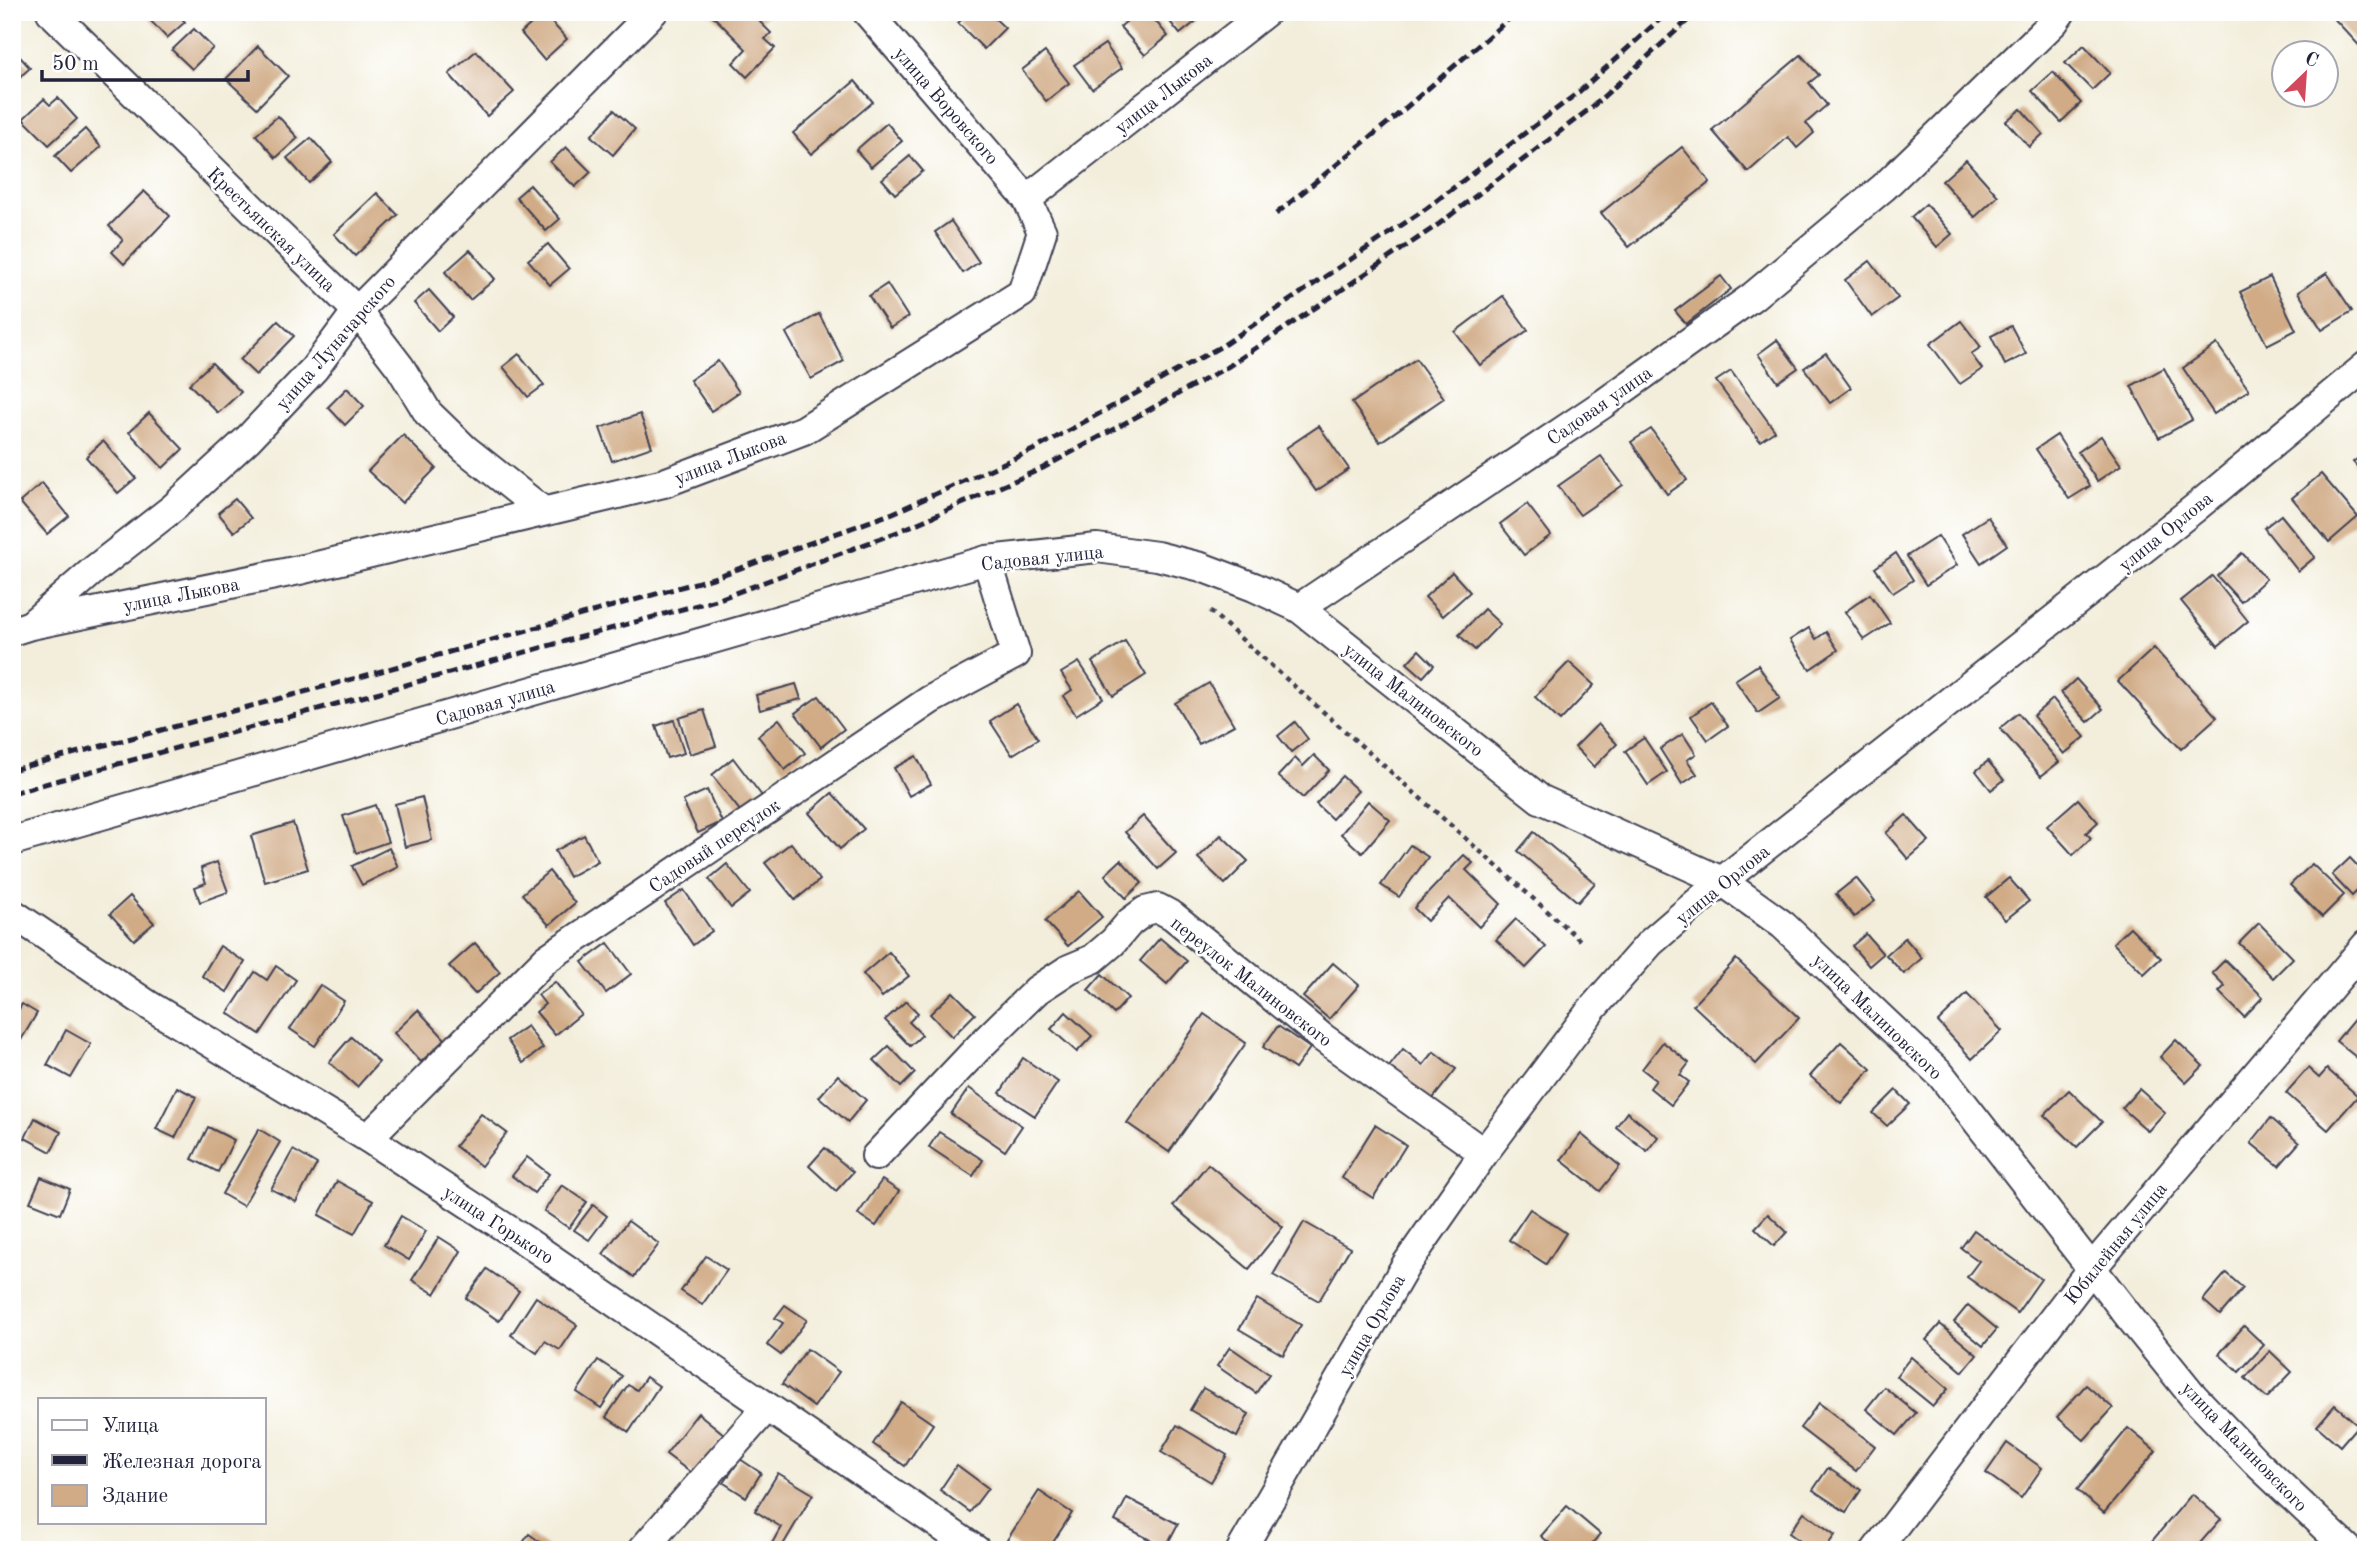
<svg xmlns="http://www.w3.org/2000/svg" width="2378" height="1562" viewBox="0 0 2378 1562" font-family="'Old Standard TT',serif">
<rect width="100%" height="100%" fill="#fff"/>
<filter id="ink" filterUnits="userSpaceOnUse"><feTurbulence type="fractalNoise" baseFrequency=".0143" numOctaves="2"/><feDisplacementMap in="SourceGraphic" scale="14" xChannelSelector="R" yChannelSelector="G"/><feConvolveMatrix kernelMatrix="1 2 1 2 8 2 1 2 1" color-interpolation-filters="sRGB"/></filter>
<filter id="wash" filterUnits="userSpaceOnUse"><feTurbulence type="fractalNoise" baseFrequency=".00686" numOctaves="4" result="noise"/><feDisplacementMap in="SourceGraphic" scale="28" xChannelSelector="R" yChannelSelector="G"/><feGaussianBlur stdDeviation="1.57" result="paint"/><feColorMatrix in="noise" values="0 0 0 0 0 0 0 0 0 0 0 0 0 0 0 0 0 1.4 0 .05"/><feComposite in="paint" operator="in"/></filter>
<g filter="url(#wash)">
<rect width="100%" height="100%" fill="#f3eedb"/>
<g id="blocks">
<g fill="#d0ab86">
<polygon points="154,12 176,12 185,22 167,38 148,18"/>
<polygon points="709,12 770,12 760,22 771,33 765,39 775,48 747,77 733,63 746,49"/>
<polygon points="969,12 988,12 1005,28 984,49 958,23"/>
<polygon points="1137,12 1148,12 1168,36 1145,55 1120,27"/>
<polygon points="1162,12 1195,12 1200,18 1180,34"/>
<polygon points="2328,12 2366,12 2366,53"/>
<polygon points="543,13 567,39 544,60 521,33"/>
<polygon points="194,29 213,48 192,69 172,50"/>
<polygon points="1105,44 1122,68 1092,89 1074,65"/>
<polygon points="2084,45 2110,73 2092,90 2065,63"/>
<polygon points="258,46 288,76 257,108 226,79"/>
<polygon points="12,48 30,68 12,84"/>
<polygon points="476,51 514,92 487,116 449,74"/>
<polygon points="1045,52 1069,83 1046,101 1022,70"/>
<polygon points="1801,55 1819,75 1809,83 1827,105 1806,123 1814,133 1797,148 1788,137 1748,172 1712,130"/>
<polygon points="2053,72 2081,103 2061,122 2032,91"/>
<polygon points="855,81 873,102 811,154 793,133"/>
<polygon points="58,98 77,119 49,145 23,119 44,99 50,105"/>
<polygon points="2021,109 2043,134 2029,147 2006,121"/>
<polygon points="614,110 635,129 613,155 591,136"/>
<polygon points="278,116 298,138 276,158 256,135"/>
<polygon points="887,123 902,141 871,167 856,150"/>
<polygon points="85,129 101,147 71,173 55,156"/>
<polygon points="311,138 332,162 309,183 287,158"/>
<polygon points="566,147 591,172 575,187 550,162"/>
<polygon points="1682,147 1710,182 1629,247 1601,213"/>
<polygon points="910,156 923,171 895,194 882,179"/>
<polygon points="1966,160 1998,196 1975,217 1942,181"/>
<polygon points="530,185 560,219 546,231 516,197"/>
<polygon points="144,191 170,216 124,264 112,252 123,240 109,226"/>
<polygon points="377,193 398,215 355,256 334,234"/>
<polygon points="1926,204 1952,234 1937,247 1911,217"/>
<polygon points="951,221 979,262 963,273 935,232"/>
<polygon points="548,244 569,269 550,285 528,260"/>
<polygon points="470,250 495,279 470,300 445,272"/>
<polygon points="1870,261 1898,298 1872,317 1845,280"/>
<polygon points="2327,273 2352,311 2322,330 2298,292"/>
<polygon points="1721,276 1731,289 1686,324 1675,311"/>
<polygon points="2270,277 2296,330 2267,345 2240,292"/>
<polygon points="887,284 908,317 890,328 869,296"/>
<polygon points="429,290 453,317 438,331 414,303"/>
<polygon points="1503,296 1528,330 1480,365 1455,332"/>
<polygon points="819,314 844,361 811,379 786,333"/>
<polygon points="278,321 294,336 256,375 240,360"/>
<polygon points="1961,321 1981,347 1971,354 1982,369 1960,384 1930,344"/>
<polygon points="2011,326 2026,354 2005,365 1991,336"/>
<polygon points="1777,340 1798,368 1778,382 1758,354"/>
<polygon points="2217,344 2249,390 2214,414 2183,368"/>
<polygon points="1826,353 1851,388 1830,403 1804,368"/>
<polygon points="519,354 544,385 528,397 503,367"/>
<polygon points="1416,359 1444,398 1380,442 1352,403"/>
<polygon points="718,361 739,392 711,411 690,380"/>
<polygon points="212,363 241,392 218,413 189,384"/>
<polygon points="2164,368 2192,420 2159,438 2131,386"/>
<polygon points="1731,371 1775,431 1760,441 1716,381"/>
<polygon points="347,388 364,406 345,425 328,407"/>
<polygon points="149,413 183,449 163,468 129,432"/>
<polygon points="640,414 652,447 612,461 600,428"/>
<polygon points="1319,426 1349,469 1316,491 1286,448"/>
<polygon points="1651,429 1687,480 1667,494 1631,442"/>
<polygon points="403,435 436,468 402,503 368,471"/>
<polygon points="2057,435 2090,486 2069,499 2036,449"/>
<polygon points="2101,436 2121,465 2097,481 2078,452"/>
<polygon points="103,441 136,478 118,493 86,457"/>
<polygon points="2366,452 2366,476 2353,462"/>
<polygon points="1601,456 1623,485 1580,515 1558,486"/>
<polygon points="2321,474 2358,517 2329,542 2292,498"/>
<polygon points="42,483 69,516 47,534 20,502"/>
<polygon points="235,499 251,518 234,532 218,513"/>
<polygon points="1527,504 1551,535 1524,555 1500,524"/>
<polygon points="2281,515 2315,557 2298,571 2264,528"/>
<polygon points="1988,517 2007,545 1981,563 1962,534"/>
<polygon points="1938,536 1957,565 1926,585 1907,556"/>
<polygon points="1896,553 1913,580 1893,593 1875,568"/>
<polygon points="2242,553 2266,579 2241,602 2217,576"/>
<polygon points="1452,572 1470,592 1443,616 1425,597"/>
<polygon points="2212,576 2248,621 2218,646 2181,601"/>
<polygon points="1870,594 1890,623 1864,640 1845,612"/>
<polygon points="1484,609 1500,624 1475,650 1459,635"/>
<polygon points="1809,628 1816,639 1826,632 1838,650 1810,669 1790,640"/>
<polygon points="1125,641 1146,675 1113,696 1092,662"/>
<polygon points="2154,648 2217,717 2181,749 2118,681"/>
<polygon points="1419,650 1434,665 1423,677 1407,663"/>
<polygon points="1079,662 1103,698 1076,715 1063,696 1072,690 1061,673"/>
<polygon points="1569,662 1594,685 1560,721 1535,697"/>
<polygon points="1758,665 1780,698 1758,713 1735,680"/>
<polygon points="2076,679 2103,709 2088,722 2061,693"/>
<polygon points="1209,683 1234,725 1199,744 1175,703"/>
<polygon points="796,684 801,699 760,710 756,695"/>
<polygon points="819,696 844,729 821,747 795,713"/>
<polygon points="2053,699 2085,737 2064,754 2033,716"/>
<polygon points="1711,702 1728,726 1708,740 1691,716"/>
<polygon points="1016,704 1038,739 1012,755 990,721"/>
<polygon points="704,710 716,746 690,754 679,718"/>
<polygon points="2018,713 2059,762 2041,776 2000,728"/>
<polygon points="779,719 805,753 785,770 758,736"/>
<polygon points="674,720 684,753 667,758 656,726"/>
<polygon points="1295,722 1308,739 1291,752 1278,736"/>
<polygon points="1598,724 1617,744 1594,767 1575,747"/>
<polygon points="1683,734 1696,754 1687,760 1697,774 1682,784 1660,749"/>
<polygon points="1644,738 1667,772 1648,785 1625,751"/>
<polygon points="1314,755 1329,770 1303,798 1278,776 1295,758 1303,766"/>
<polygon points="916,756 931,784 909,796 894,768"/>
<polygon points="733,758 762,796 741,812 712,775"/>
<polygon points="1988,761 2004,780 1991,790 1976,771"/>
<polygon points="1342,776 1358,791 1332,819 1316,804"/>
<polygon points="707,790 722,822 698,833 683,801"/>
<polygon points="832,793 864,829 840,849 809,813"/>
<polygon points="422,797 432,840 405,847 395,804"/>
<polygon points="2078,799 2098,822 2086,833 2091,838 2073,855 2047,826"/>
<polygon points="1368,801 1390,820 1362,853 1341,834"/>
<polygon points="375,805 388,842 356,853 343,816"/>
<polygon points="1906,815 1929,841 1908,859 1886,833"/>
<polygon points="1143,816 1176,853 1158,869 1125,832"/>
<polygon points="293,823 308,869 265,882 251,836"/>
<polygon points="1534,832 1595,883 1578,902 1518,851"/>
<polygon points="584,835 598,861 569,877 555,851"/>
<polygon points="1221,835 1248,861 1225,884 1198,858"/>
<polygon points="791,843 820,880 795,900 765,863"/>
<polygon points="1410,845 1428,857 1399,897 1381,885"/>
<polygon points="389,848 398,867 362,885 352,866"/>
<polygon points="1464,855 1473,863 1466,870 1501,904 1479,927 1449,898 1427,921 1414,908"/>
<polygon points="2350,858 2366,875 2366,882 2352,896 2332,875"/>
<polygon points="1121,860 1142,883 1126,898 1105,875"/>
<polygon points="217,862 228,892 200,902 195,887 206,883 201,868"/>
<polygon points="727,864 750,893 731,908 709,879"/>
<polygon points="2312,864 2344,895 2322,917 2290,885"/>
<polygon points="549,871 575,903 549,925 522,894"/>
<polygon points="1856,878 1875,901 1854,917 1836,894"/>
<polygon points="2009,878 2029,901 2005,920 1986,897"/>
<polygon points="684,890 712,931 693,945 665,903"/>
<polygon points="1079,891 1102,917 1068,946 1045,921"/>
<polygon points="130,896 154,923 134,940 110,914"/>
<polygon points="1516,919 1546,947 1526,968 1496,940"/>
<polygon points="2259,923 2293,958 2273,978 2239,943"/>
<polygon points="2130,927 2161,958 2144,974 2113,943"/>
<polygon points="1866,934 1883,954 1869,966 1852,946"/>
<polygon points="1160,938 1187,961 1167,984 1140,961"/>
<polygon points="1905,938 1922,958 1904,974 1886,955"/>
<polygon points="475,943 500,972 475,994 449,966"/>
<polygon points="608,943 631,974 606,993 582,962"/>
<polygon points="220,946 245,962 227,992 202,976"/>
<polygon points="889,952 909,976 882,997 863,974"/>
<polygon points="1736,959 1799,1018 1756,1064 1693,1005"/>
<polygon points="2225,960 2263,997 2244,1017 2219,992 2225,986 2212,973"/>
<polygon points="1333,963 1359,985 1329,1019 1303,997"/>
<polygon points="276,966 296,980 260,1034 228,1013 255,972 267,980"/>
<polygon points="1102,974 1128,998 1114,1014 1088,990"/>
<polygon points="555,982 581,1014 555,1035 536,1012 545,1004 538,995"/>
<polygon points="320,985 344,1001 315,1046 290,1029"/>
<polygon points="953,992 975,1014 952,1037 930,1014"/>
<polygon points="1967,994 2002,1031 1972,1059 1938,1022"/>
<polygon points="906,1001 918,1013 909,1022 922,1035 910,1046 885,1020"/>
<polygon points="22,1004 37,1013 21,1040 12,1036 12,1021"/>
<polygon points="418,1010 445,1039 421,1062 394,1033"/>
<polygon points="1066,1012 1092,1036 1077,1052 1051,1029"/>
<polygon points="1204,1014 1246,1043 1169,1152 1127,1123"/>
<polygon points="2357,1016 2366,1023 2366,1065 2336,1041"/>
<polygon points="527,1026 543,1048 523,1063 507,1040"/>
<polygon points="1278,1026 1310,1048 1295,1069 1263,1047"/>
<polygon points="66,1030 91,1044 71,1078 47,1065"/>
<polygon points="351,1037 379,1062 357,1087 329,1062"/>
<polygon points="2176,1040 2203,1066 2186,1083 2160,1057"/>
<polygon points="1663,1042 1689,1063 1680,1075 1689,1082 1671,1105 1650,1088 1656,1080 1642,1069"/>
<polygon points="1841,1042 1871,1069 1841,1103 1810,1076"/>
<polygon points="889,1046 915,1073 901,1087 874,1060"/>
<polygon points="1403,1049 1423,1065 1434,1052 1456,1069 1431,1101 1389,1067"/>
<polygon points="1023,1058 1058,1082 1035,1116 1000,1093"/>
<polygon points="2308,1068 2319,1078 2327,1069 2358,1096 2328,1130 2286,1093"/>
<polygon points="838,1075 866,1100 848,1122 819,1097"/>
<polygon points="177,1087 196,1097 175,1138 156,1129"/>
<polygon points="969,1088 1022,1126 1005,1151 951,1114"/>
<polygon points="2139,1089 2165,1112 2148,1131 2122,1108"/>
<polygon points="1896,1090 1910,1104 1887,1126 1873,1113"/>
<polygon points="2069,1090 2102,1122 2077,1147 2044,1115"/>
<polygon points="1627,1112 1658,1137 1647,1151 1616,1127"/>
<polygon points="481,1114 507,1133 481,1166 455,1146"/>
<polygon points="35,1118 61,1132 51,1152 25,1138"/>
<polygon points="2271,1118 2299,1143 2279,1166 2251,1143"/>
<polygon points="1375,1125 1406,1145 1373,1198 1342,1178"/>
<polygon points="208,1127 234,1140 218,1172 192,1159"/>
<polygon points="259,1129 280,1142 243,1206 222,1194"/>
<polygon points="939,1132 983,1160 973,1176 929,1147"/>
<polygon points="1581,1134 1620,1166 1600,1191 1561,1160"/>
<polygon points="825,1148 853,1172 836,1191 809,1166"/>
<polygon points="293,1150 317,1164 296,1202 271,1189"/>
<polygon points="527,1157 549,1174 534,1193 512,1176"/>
<polygon points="1208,1164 1283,1227 1249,1269 1173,1206"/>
<polygon points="41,1177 70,1189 60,1214 30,1202"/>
<polygon points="882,1180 899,1191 876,1226 858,1214"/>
<polygon points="337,1181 373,1201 354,1234 319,1215"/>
<polygon points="562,1185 587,1202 569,1228 544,1211"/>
<polygon points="593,1205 607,1216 589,1240 574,1230"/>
<polygon points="1530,1209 1566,1233 1546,1264 1509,1240"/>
<polygon points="1768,1214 1787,1232 1774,1246 1755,1228"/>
<polygon points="401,1216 426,1231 409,1260 384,1245"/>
<polygon points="628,1221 659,1244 634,1277 603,1254"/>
<polygon points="1304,1222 1350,1248 1319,1301 1273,1275"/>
<polygon points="1974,1230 2041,1279 2017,1313 1967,1277 1979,1261 1961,1248"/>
<polygon points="439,1237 461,1251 435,1294 412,1280"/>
<polygon points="706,1256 727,1270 702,1305 681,1291"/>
<polygon points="487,1269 519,1291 499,1321 466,1298"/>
<polygon points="2226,1273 2243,1288 2220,1315 2203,1300"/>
<polygon points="536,1297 577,1325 560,1350 545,1341 537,1353 511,1335"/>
<polygon points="1257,1299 1301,1325 1283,1355 1239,1329"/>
<polygon points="785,1305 807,1320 781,1355 767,1345 783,1323 775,1318"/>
<polygon points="1968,1305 1997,1329 1983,1346 1954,1322"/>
<polygon points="1940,1324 1977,1355 1963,1372 1926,1340"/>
<polygon points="2244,1326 2264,1345 2239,1372 2219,1354"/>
<polygon points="1230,1347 1269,1374 1256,1393 1217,1366"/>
<polygon points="807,1349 839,1372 814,1407 782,1384"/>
<polygon points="2270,1351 2292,1372 2267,1398 2245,1378"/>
<polygon points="1911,1357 1948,1389 1933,1406 1896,1376"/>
<polygon points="598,1360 622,1376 601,1408 577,1392"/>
<polygon points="646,1377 659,1386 629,1432 606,1417 628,1385 637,1390"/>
<polygon points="2086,1385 2113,1408 2084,1440 2057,1417"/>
<polygon points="1884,1387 1916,1413 1897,1435 1866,1409"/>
<polygon points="1203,1388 1249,1414 1237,1437 1190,1410"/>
<polygon points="901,1402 933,1424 905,1466 873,1444"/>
<polygon points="1819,1403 1875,1446 1856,1471 1800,1428"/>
<polygon points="2335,1405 2358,1425 2340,1446 2317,1426"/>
<polygon points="698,1413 725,1435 694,1475 666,1454"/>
<polygon points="1177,1425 1227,1455 1211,1482 1161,1452"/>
<polygon points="2128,1428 2156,1451 2104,1513 2077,1490"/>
<polygon points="2007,1443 2042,1468 2021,1498 1986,1473"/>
<polygon points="740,1459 761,1473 746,1497 724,1483"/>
<polygon points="957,1465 988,1488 970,1512 940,1490"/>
<polygon points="1828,1468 1861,1490 1846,1512 1813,1490"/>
<polygon points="778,1473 813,1494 780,1550 771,1545 781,1527 755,1511"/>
<polygon points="1039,1491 1072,1513 1048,1550 1021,1550 1007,1540"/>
<polygon points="2192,1494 2221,1519 2194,1550 2148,1550 2146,1548"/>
<polygon points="1127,1498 1178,1524 1165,1548 1115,1521"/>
<polygon points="1567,1506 1600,1534 1587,1550 1582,1550 1577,1546 1573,1550 1558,1550 1541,1536"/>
<polygon points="1804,1512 1835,1535 1824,1550 1812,1550 1789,1533"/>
<polygon points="529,1534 551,1550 518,1550"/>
</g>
</g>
</g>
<g filter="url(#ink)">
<use href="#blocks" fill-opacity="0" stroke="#414153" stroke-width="2"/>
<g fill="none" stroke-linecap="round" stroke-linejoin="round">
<g stroke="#414153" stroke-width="32">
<g id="minor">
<polyline points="51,12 357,311 400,367 428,413 465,449 543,511"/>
<polyline points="1027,199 1266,12"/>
<polyline points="1299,608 1603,404 1752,297 1884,187 2054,22 2061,12"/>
<polyline points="33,623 95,569 173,508 248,439 314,369 357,311 653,12"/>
<polyline points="12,631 31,625 304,569 664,483 804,430 1022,293 1042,232 1027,199 867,12"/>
<polyline points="12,841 987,560 1097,548 1157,556 1201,567 1254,587 1299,608 1540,799 1722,881 1783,925 1941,1075 2131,1319 2194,1397 2257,1463 2349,1550"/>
<polyline points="12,913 150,1006 368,1138 524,1240 976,1550"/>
<polyline points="368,1138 546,959 930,700 1016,654 987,560"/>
<polyline points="876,1156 979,1047 1037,990 1069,969 1093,959 1113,942 1130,922 1145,911 1158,908 1173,916 1323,1038 1484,1153"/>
<polyline points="642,1550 767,1407"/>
<polyline points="1241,1550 1406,1265 1484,1153 1592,1009 1650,943 1722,881 2195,508 2366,366"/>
<polyline points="1876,1550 2092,1268 2366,945"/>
</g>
</g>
<polyline stroke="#414153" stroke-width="4.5" stroke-dasharray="5 5" stroke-linecap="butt" points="1210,611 1582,942"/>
<use href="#minor" stroke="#fff" stroke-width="28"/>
<g stroke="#22223b" stroke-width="5" stroke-dasharray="10 5" stroke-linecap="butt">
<polyline points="1276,214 1395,117 1517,12"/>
<polyline points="12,770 360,677 713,578 893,513 1035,449 1222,346 1427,208 1580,91 1668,12"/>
<polyline points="12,793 719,599 900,531 1043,468 1229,366 1439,224 1592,107 1697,12"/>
</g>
</g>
</g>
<g text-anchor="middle" stroke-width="5" stroke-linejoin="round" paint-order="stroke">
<g font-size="19" fill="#22223b" stroke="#fff">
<text transform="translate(1163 93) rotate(-38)" y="7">улица Лыкова</text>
<text transform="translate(947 105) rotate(49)" y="7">улица Воровского</text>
<text transform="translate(272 229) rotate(44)" y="7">Крестьянская улица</text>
<text transform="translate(335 342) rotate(-49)" y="7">улица Луначарского</text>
<text transform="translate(1599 405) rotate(-35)" y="7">Садовая улица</text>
<text transform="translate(730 457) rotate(-21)" y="7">улица Лыкова</text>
<text transform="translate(2165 531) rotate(-39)" y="7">улица Орлова</text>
<text transform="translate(1042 557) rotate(-6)" y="7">Садовая улица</text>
<text transform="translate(181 594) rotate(-11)" y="7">улица Лыкова</text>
<text transform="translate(1414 699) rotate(38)" y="7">улица Малиновского</text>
<text transform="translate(495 702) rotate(-16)" y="7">Садовая улица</text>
<text transform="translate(714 845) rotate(-34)" y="7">Садовый переулок</text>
<text transform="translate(1722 884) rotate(-39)" y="7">улица Орлова</text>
<text transform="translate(1252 981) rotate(38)" y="7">переулок Малиновского</text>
<text transform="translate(1878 1016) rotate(44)" y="7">улица Малиновского</text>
<text transform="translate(499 1224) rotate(33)" y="7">улица Горького</text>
<text transform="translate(2115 1243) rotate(-51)" y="7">Юбилейная улица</text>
<text transform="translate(1371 1325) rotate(-60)" y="7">улица Орлова</text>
<text transform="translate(2245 1446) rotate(46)" y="7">улица Малиновского</text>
</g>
</g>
<rect width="2378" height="1562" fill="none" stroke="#fff" stroke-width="42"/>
<rect x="38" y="1398" width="228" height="126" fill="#ffffff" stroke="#a7a7b1" stroke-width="2"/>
<rect x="52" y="1420" width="35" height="10" fill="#ffffff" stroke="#a7a7b1" stroke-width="2"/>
<text x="102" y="1432" font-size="21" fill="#22223b">Улица</text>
<rect x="52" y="1455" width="35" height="10" fill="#22223b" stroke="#a7a7b1" stroke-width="2"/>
<text x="102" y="1468" font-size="21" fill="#22223b">Железная дорога</text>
<rect x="52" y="1485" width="35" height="21" fill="#d0ab86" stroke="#a7a7b1" stroke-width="2"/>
<text x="102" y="1502" font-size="21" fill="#22223b">Здание</text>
<g transform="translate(2305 74) rotate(25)"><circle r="33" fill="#ffffff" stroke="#a7a7b1" stroke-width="2"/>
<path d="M0-5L12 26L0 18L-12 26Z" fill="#d1495b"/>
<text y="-10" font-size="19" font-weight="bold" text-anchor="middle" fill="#22223b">С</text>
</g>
<path d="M42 70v10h206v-10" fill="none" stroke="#22223b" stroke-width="3.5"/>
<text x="52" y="70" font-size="21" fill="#22223b" stroke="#ffffff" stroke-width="5" paint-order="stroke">50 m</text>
</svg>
